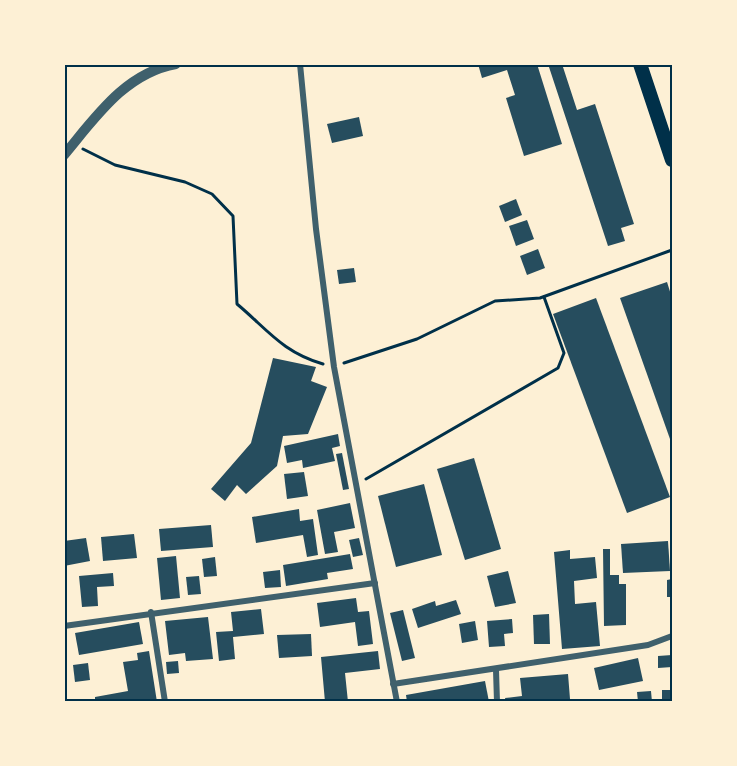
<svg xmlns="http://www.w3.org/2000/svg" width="737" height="766" viewBox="0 0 737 766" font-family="Raleway,sans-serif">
<rect width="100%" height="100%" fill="#fdf0d5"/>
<g fill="#264d5e">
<polygon points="478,64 537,64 562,144 524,156 506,98 515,95 507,70 482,78"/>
<polygon points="548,64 562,64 577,110 595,104 634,224 621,228 625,241 608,246"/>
<polygon points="359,117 363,136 332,143 327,124"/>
<polygon points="516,199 522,215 505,222 499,206"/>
<polygon points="527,220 534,239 516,246 509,226"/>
<polygon points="538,249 545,268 527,275 520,256"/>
<polygon points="354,268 356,282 339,284 337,270"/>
<polygon points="667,282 672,298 672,438 670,439 620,298"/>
<polygon points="596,298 670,497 627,513 553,314"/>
<polygon points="273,358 316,367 311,381 327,387 308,434 283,436 277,466 246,494 237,485 225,501 211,489 251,443"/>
<polygon points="338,434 340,446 332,448 335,461 303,468 302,460 287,463 284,446"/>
<polygon points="342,453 349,489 343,490 336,454"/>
<polygon points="474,458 501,549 465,560 437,469"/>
<polygon points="304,472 308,496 287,499 284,474"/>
<polygon points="424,484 442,555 396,567 378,496"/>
<polygon points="350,503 355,528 334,532 338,552 325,554 317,510"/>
<polygon points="299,509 300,521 313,519 318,555 307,557 303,535 256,543 252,517"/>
<polygon points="211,525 213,547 161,551 159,529"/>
<polygon points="134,534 137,558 103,561 101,537"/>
<polygon points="86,538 90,561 64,566 64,541"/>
<polygon points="359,538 363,555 353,557 349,540"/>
<polygon points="668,541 670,571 623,573 621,544"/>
<polygon points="603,549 610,549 610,575 619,575 619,584 626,584 626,625 604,626"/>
<polygon points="570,550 570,559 595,557 597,578 574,581 575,604 596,602 600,646 562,649 554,552"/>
<polygon points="350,554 353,569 327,573 328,579 286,586 283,565"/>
<polygon points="176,556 180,598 161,600 157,558"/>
<polygon points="215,557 217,576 204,577 202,559"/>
<polygon points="280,570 281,587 265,588 263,572"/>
<polygon points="508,571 516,603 495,607 487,576"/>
<polygon points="113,573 114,586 97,587 98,606 82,607 79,576"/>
<polygon points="199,576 201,594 188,595 186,577"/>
<polygon points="672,579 672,597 667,597 667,580"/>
<polygon points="356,598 358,612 369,611 373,644 358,646 355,622 320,627 317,603"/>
<polygon points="456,600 461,614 418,628 412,609 435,601 436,606"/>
<polygon points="261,609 264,634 233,637 235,659 219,661 216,632 233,631 231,612"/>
<polygon points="403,610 415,658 402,661 390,613"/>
<polygon points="549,614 550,644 534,644 533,615"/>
<polygon points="208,617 213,659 186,661 185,653 169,655 165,621"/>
<polygon points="512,619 513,633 504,634 505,646 489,647 487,621"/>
<polygon points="475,621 478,640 462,643 459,624"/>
<polygon points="139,622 143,644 79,655 75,633"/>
<polygon points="311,634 312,656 279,658 277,635"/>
<polygon points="149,651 157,702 95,702 95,697 128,691 123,662 138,660 137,653"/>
<polygon points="378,651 380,669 345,673 348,702 325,702 321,657"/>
<polygon points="672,655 672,667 658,668 658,656"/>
<polygon points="638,658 643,681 599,690 594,668"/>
<polygon points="178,661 179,673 167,674 166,662"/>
<polygon points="88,663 90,680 75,682 73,665"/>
<polygon points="568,674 570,699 506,702 505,698 522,696 520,678"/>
<polygon points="485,681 489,702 407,702 406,695"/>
<rect x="662" y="690" width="10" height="12"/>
<polygon points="651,691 652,702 638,702 637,692"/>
</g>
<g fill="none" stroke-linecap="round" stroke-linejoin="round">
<g stroke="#003049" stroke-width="3">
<path d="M83 149 115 165 185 182 212 194 233 216 237 304C267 329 282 352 323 364"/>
<polyline points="344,363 417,339 495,301 540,298 672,250"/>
<polyline points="366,479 558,368 564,353 544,297"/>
</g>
<g stroke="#3f606c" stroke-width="6">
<polyline points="300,64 316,229 334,367 397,702"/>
<polyline points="151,612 165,702"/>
<polyline points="64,626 375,583"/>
<polyline points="496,670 497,702"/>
<polyline points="393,684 648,645 672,636"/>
</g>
<path stroke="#3f606c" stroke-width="10" d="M64 155C95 118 125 73 176 64"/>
<polyline stroke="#003049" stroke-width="14" points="640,64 672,160"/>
</g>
<rect width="737" height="766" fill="none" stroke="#fdf0d5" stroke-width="132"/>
<rect x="66" y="66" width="605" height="634" fill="none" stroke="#003049" stroke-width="2"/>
</svg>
